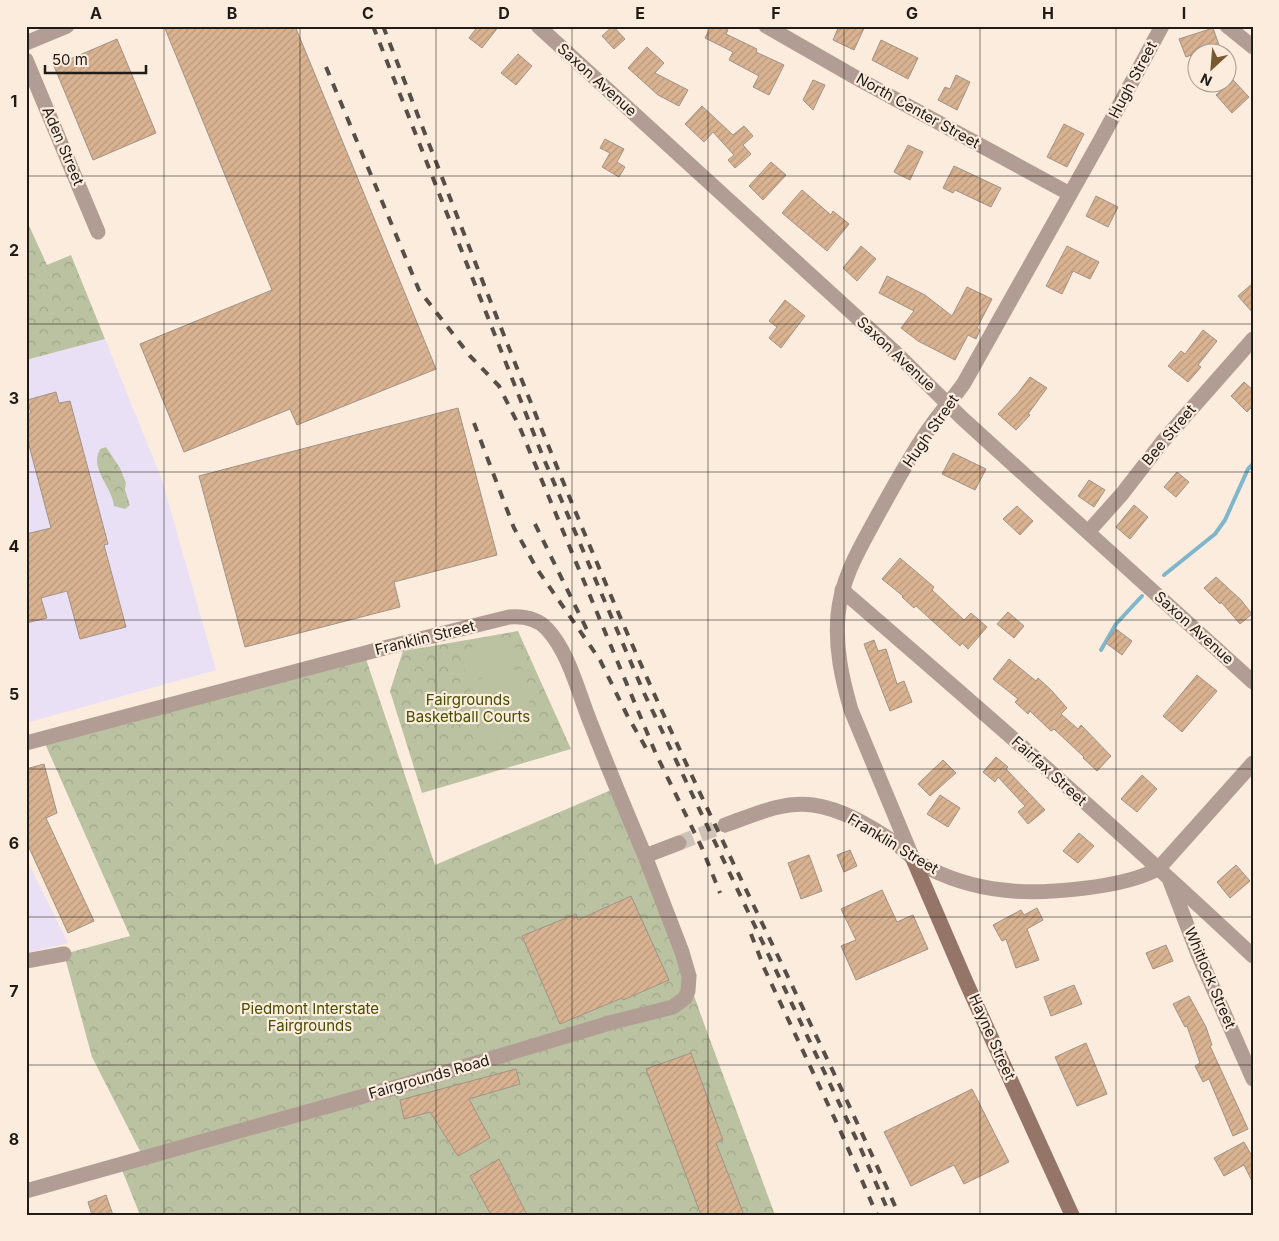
<svg xmlns="http://www.w3.org/2000/svg" width="1279" height="1241" viewBox="0 0 1279 1241" font-family="Inter,sans-serif">
<defs>
<pattern id="park-crowns" width="20" height="18" patternUnits="userSpaceOnUse" patternTransform="scale(1.25)"><rect width="20" height="18" fill="#bbc2a1"/><path d="M2 6a3 3 0 1 1 6 0M12 15a3 3 0 1 1 6 0" fill="none" stroke="#a0a68a"/></pattern>
<pattern id="building-hatch" width="6" height="6" patternUnits="userSpaceOnUse" patternTransform="scale(1.25)"><rect width="6" height="6" fill="#d9b391"/><path d="M-1 1l2-2M0 6l6-6M5 7l2-2" fill="none" stroke="#ba997c"/></pattern>
</defs>
<rect width="100%" height="100%" fill="#fbecde"/>
<g fill="#eae0f5">
<polygon points="105,339 162,480 216,670 26,723 26,360"/>
<polygon points="26,858 68,943 26,953"/>
</g>
<g fill="url(#park-crowns)">
<polygon points="26,219 47,265 71,255 105,339 26,360"/>
<path d="M106 447 120 468 126 483 125 490 130 505 125 509 114 506C112 486 89 469 100 449Z"/>
<polygon points="518,631 571,749 422,793 390,691 403,651"/>
<polygon points="364,653 435,865 616,788 645,856 703,1021 775,1215 140,1215 120,1165 144,1159 92,1057 64,954 130,936 43,739"/>
</g>
<g fill="#bbc2a1">
<polygon points="513,637 520,666 467,679 460,650"/>
<polygon points="522,668 529,697 476,711 468,682"/>
<polygon points="529,700 537,729 484,742 476,713"/>
</g>
<g fill="none" stroke-linecap="round" stroke-linejoin="round">
<g stroke="#80b6cb" stroke-width="4">
<polyline points="1164,575 1215,534 1225,520 1248,469 1253,464"/>
<polyline points="1101,650 1116,624 1142,596"/>
</g>
</g>
<g fill="url(#building-hatch)" stroke="#a19386">
<polygon points="164,26 295,26 436,369 297,425 290,409 184,452 140,344 272,290"/>
<polygon points="478,26 499,26 482,48 469,38"/>
<polygon points="613,26 625,39 614,49 602,36"/>
<polygon points="711,26 719,26 728,30 726,34 757,49 756,52 784,65 769,95 753,87 759,76 729,60 733,52 705,38"/>
<polygon points="839,26 865,26 854,50 833,40"/>
<polygon points="1213,28 1219,45 1186,57 1179,39"/>
<polygon points="117,39 156,133 93,160 54,66"/>
<polygon points="881,40 918,58 908,79 872,60"/>
<polygon points="647,47 664,63 655,73 688,90 679,106 658,95 628,68"/>
<polygon points="518,54 532,66 516,85 501,73"/>
<polygon points="956,75 970,82 957,110 938,100 945,87 950,89"/>
<polygon points="813,80 825,85 813,110 803,100"/>
<polygon points="1233,80 1249,97 1232,113 1216,95"/>
<polygon points="702,106 733,135 744,126 753,136 743,145 751,154 735,168 728,160 734,155 713,132 704,142 685,124"/>
<polygon points="1064,124 1084,134 1067,167 1047,157"/>
<polygon points="605,139 624,149 617,162 625,167 619,177 602,167 610,153 600,148"/>
<polygon points="908,145 923,152 910,180 894,172"/>
<polygon points="771,162 786,175 763,200 749,186"/>
<polygon points="954,166 1001,188 991,207 955,190 953,193 943,188"/>
<polygon points="802,190 831,215 833,211 849,224 827,251 782,213"/>
<polygon points="1096,196 1118,207 1108,227 1086,216"/>
<polygon points="861,246 876,259 857,281 843,268"/>
<polygon points="1067,246 1099,262 1090,279 1073,271 1062,294 1046,286"/>
<polygon points="887,276 925,295 952,316 967,287 992,299 977,328 980,330 976,339 968,335 955,360 918,341 901,328 914,311 879,293"/>
<polygon points="1253,283 1253,313 1238,296"/>
<polygon points="785,300 805,316 781,348 769,338 777,327 769,321"/>
<polygon points="1203,330 1217,341 1198,365 1201,367 1188,382 1168,366 1181,351 1185,354"/>
<polygon points="1030,377 1047,388 1028,414 1030,415 1016,430 998,414 1018,393"/>
<polygon points="1244,382 1253,390 1253,406 1247,412 1231,396"/>
<polygon points="56,392 59,403 70,401 108,544 104,545 126,627 80,639 67,591 41,598 47,618 26,623 26,534 51,528 26,434 26,414 31,413 27,400"/>
<polygon points="458,408 497,555 394,582 400,607 245,647 199,476"/>
<polygon points="953,453 986,469 975,490 942,474"/>
<polygon points="1177,472 1189,482 1176,497 1164,487"/>
<polygon points="1089,480 1105,490 1094,507 1078,496"/>
<polygon points="1134,505 1148,517 1130,539 1116,527"/>
<polygon points="1017,506 1033,521 1020,535 1003,519"/>
<polygon points="900,558 934,587 932,590 964,620 971,613 987,627 968,649 962,643 960,646 916,606 914,608 902,597 903,596 882,579"/>
<polygon points="1216,577 1241,600 1252,614 1240,624 1221,602 1220,604 1204,588"/>
<polygon points="1008,612 1024,626 1014,638 997,624"/>
<polygon points="1116,629 1132,641 1122,655 1106,643"/>
<polygon points="874,640 878,651 886,649 897,684 904,681 912,702 890,711 864,644"/>
<polygon points="1009,659 1036,681 1038,678 1051,690 1067,708 1061,714 1078,729 1081,725 1111,756 1097,771 1083,758 1084,757 1054,729 1051,731 1030,711 1028,714 1015,702 1018,699 993,679"/>
<polygon points="1197,675 1217,691 1182,732 1163,716"/>
<polygon points="996,757 1008,767 1006,769 1045,810 1028,824 1018,812 1025,806 998,777 995,782 983,772"/>
<polygon points="943,760 956,773 930,796 918,784"/>
<polygon points="44,764 57,813 46,818 94,921 68,933 26,841 26,769"/>
<polygon points="1142,775 1157,789 1137,812 1121,799"/>
<polygon points="940,795 960,808 948,827 927,814"/>
<polygon points="1079,833 1094,846 1078,863 1063,851"/>
<polygon points="850,850 857,866 844,872 837,855"/>
<polygon points="809,855 822,891 801,899 788,863"/>
<polygon points="1236,865 1250,881 1230,898 1217,882"/>
<polygon points="882,890 897,922 913,915 928,949 856,980 841,946 856,940 841,909"/>
<polygon points="631,896 669,980 623,1000 622,998 560,1024 522,936 576,914 578,920"/>
<polygon points="1037,908 1043,920 1027,929 1039,960 1016,968 1006,939 1002,941 993,925 1021,910 1024,915"/>
<polygon points="1166,945 1173,961 1153,969 1146,953"/>
<polygon points="1074,985 1082,1004 1051,1016 1044,997"/>
<polygon points="1189,996 1206,1027 1212,1045 1210,1046 1248,1129 1233,1136 1209,1079 1203,1082 1195,1066 1200,1063 1187,1026 1185,1027 1173,1004"/>
<polygon points="1086,1043 1107,1094 1077,1106 1055,1057"/>
<polygon points="691,1053 723,1140 716,1143 744,1215 701,1215 646,1069"/>
<polygon points="516,1069 520,1084 469,1099 490,1138 458,1156 430,1112 404,1119 400,1100"/>
<polygon points="972,1089 1009,1162 964,1184 954,1165 911,1186 884,1132"/>
<polygon points="1244,1142 1253,1158 1253,1183 1244,1165 1224,1176 1214,1158"/>
<polygon points="499,1159 527,1215 491,1215 470,1176"/>
<polygon points="106,1195 113,1215 92,1215 88,1202"/>
</g>
<g fill="none" stroke-linecap="round" stroke-linejoin="round">
<polyline stroke="#cfc2b6" stroke-width="15" stroke-dasharray="15 8" stroke-linecap="butt" points="679,843 725,825"/>
<g stroke="#b29d94" stroke-width="15">
<polyline points="538,26 896,353 962,418 1253,682"/>
<polyline points="766,26 862,81 1070,194"/>
<polyline points="1227,26 1253,47"/>
<polyline points="26,43 67,26"/>
<polyline points="26,60 98,232"/>
<polyline points="1088,532 1122,494 1163,441 1253,339"/>
<path d="M842 590C981 710 1119 830 1253 956"/>
<path d="M26 743 388 647 509 617C523 616 537 618 547 629 568 651 578 691 589 719 607 765 626 811 645 856L679 843"/>
<path d="M725 825C754 815 782 801 813 805 842 809 870 826 894 842 904 849 911 858 921 864 946 878 975 887 1003 890 1040 895 1127 888 1159 868L1253 763"/>
<path d="M913 859 851 710C842 679 835 648 838 615 841 580 858 551 875 520 886 500 897 480 909 460 919 443 931 425 943 410 950 401 958 392 964 383L1100 141 1162 26"/>
<polyline points="1170,881 1198,954 1253,1079"/>
<polyline points="26,961 64,954"/>
<polyline points="26,1191 403,1085 613,1022 673,1007 685,998 688,991 689,976 682,952 645,856"/>
</g>
<polyline stroke="#947568" stroke-width="15" points="913,859 966,982 1072,1215"/>
<g stroke="#574e47" stroke-width="4" stroke-dasharray="9 9" stroke-linecap="butt">
<polyline points="373,26 543,457 644,693 860,1147 890,1215"/>
<path d="M383 26C466 238 547 452 639 660 722 847 816 1028 899 1215"/>
<polyline points="326,67 419,290 470,356 499,386 520,428 656,754 702,848 720,893"/>
<polyline points="474,423 514,528 537,569 600,660 627,715 650,755"/>
<polyline points="535,524 589,634"/>
<polyline points="751,934 765,970 840,1130 877,1215"/>
</g>
</g>
<path fill="none" stroke="#211b16" stroke-width="1" stroke-opacity="0.55" d="M164 26V1215M300 26V1215M436 26V1215M572 26V1215M708 26V1215M844 26V1215M980 26V1215M1116 26V1215M26 176H1253M26 324H1253M26 472H1253M26 620H1253M26 769H1253M26 917H1253M26 1065H1253"/>
<g text-anchor="middle" stroke-width="4.5" stroke-linejoin="round" paint-order="stroke">
<g font-size="15" fill="#211b16" stroke="#fbecde">
<text transform="translate(597 80) rotate(42)" y="5">Saxon Avenue</text>
<text transform="translate(1133 80) rotate(-62)" y="5">Hugh Street</text>
<text transform="translate(918 111) rotate(29)" y="5">North Center Street</text>
<text transform="translate(63 146) rotate(67)" y="5">Aden Street</text>
<text transform="translate(896 354) rotate(43)" y="5">Saxon Avenue</text>
<text transform="translate(931 431) rotate(-55)" y="5">Hugh Street</text>
<text transform="translate(1169 435) rotate(-50)" y="5">Bee Street</text>
<text transform="translate(1194 628) rotate(42)" y="5">Saxon Avenue</text>
<text transform="translate(425 638) rotate(-14)" y="5">Franklin Street</text>
<text transform="translate(1049 771) rotate(42)" y="5">Fairfax Street</text>
<text transform="translate(893 844) rotate(31)" y="5">Franklin Street</text>
<text transform="translate(1210 978) rotate(67)" y="5">Whitlock Street</text>
<text transform="translate(992 1037) rotate(66)" y="5">Hayne Street</text>
<text transform="translate(429 1077) rotate(-16)" y="5">Fairgrounds Road</text>
</g>
<g font-size="15" fill="#464e00" stroke="#fbecde">
<text x="468" y="705">Fairgrounds<tspan x="468" dy="17">Basketball Courts</tspan></text>
<text x="310" y="1014">Piedmont Interstate<tspan x="310" dy="17">Fairgrounds</tspan></text>
</g>
</g>
<rect width="1279" height="1241" fill="none" stroke="#fbecde" stroke-width="55"/>
<g transform="translate(1212 68) rotate(206)"><circle r="24" fill="#fbecde" stroke="#a4988e"/>
<path d="M0-4L9 19L0 12L-9 19Z" fill="#785a2e"/>
<text y="-8" font-size="14" font-weight="bold" text-anchor="middle" fill="#211b16">N</text>
</g>
<path d="M45 65v8h101v-8" fill="none" stroke="#211b16" stroke-width="2.5"/>
<text x="52" y="65" font-size="15" fill="#211b16" stroke="#fbecde" stroke-width="4" paint-order="stroke">50 m</text>
<rect x="28" y="28" width="1224" height="1186" fill="none" stroke="#211b16" stroke-width="2"/>
<g font-size="16" text-anchor="middle" font-weight="bold" fill="#211b16">
<text x="96" y="19">A</text>
<text x="232" y="19">B</text>
<text x="368" y="19">C</text>
<text x="504" y="19">D</text>
<text x="640" y="19">E</text>
<text x="776" y="19">F</text>
<text x="912" y="19">G</text>
<text x="1048" y="19">H</text>
<text x="1184" y="19">I</text>
<text x="14" y="107">1</text>
<text x="14" y="256">2</text>
<text x="14" y="404">3</text>
<text x="14" y="552">4</text>
<text x="14" y="700">5</text>
<text x="14" y="849">6</text>
<text x="14" y="997">7</text>
<text x="14" y="1145">8</text>
</g>
</svg>
